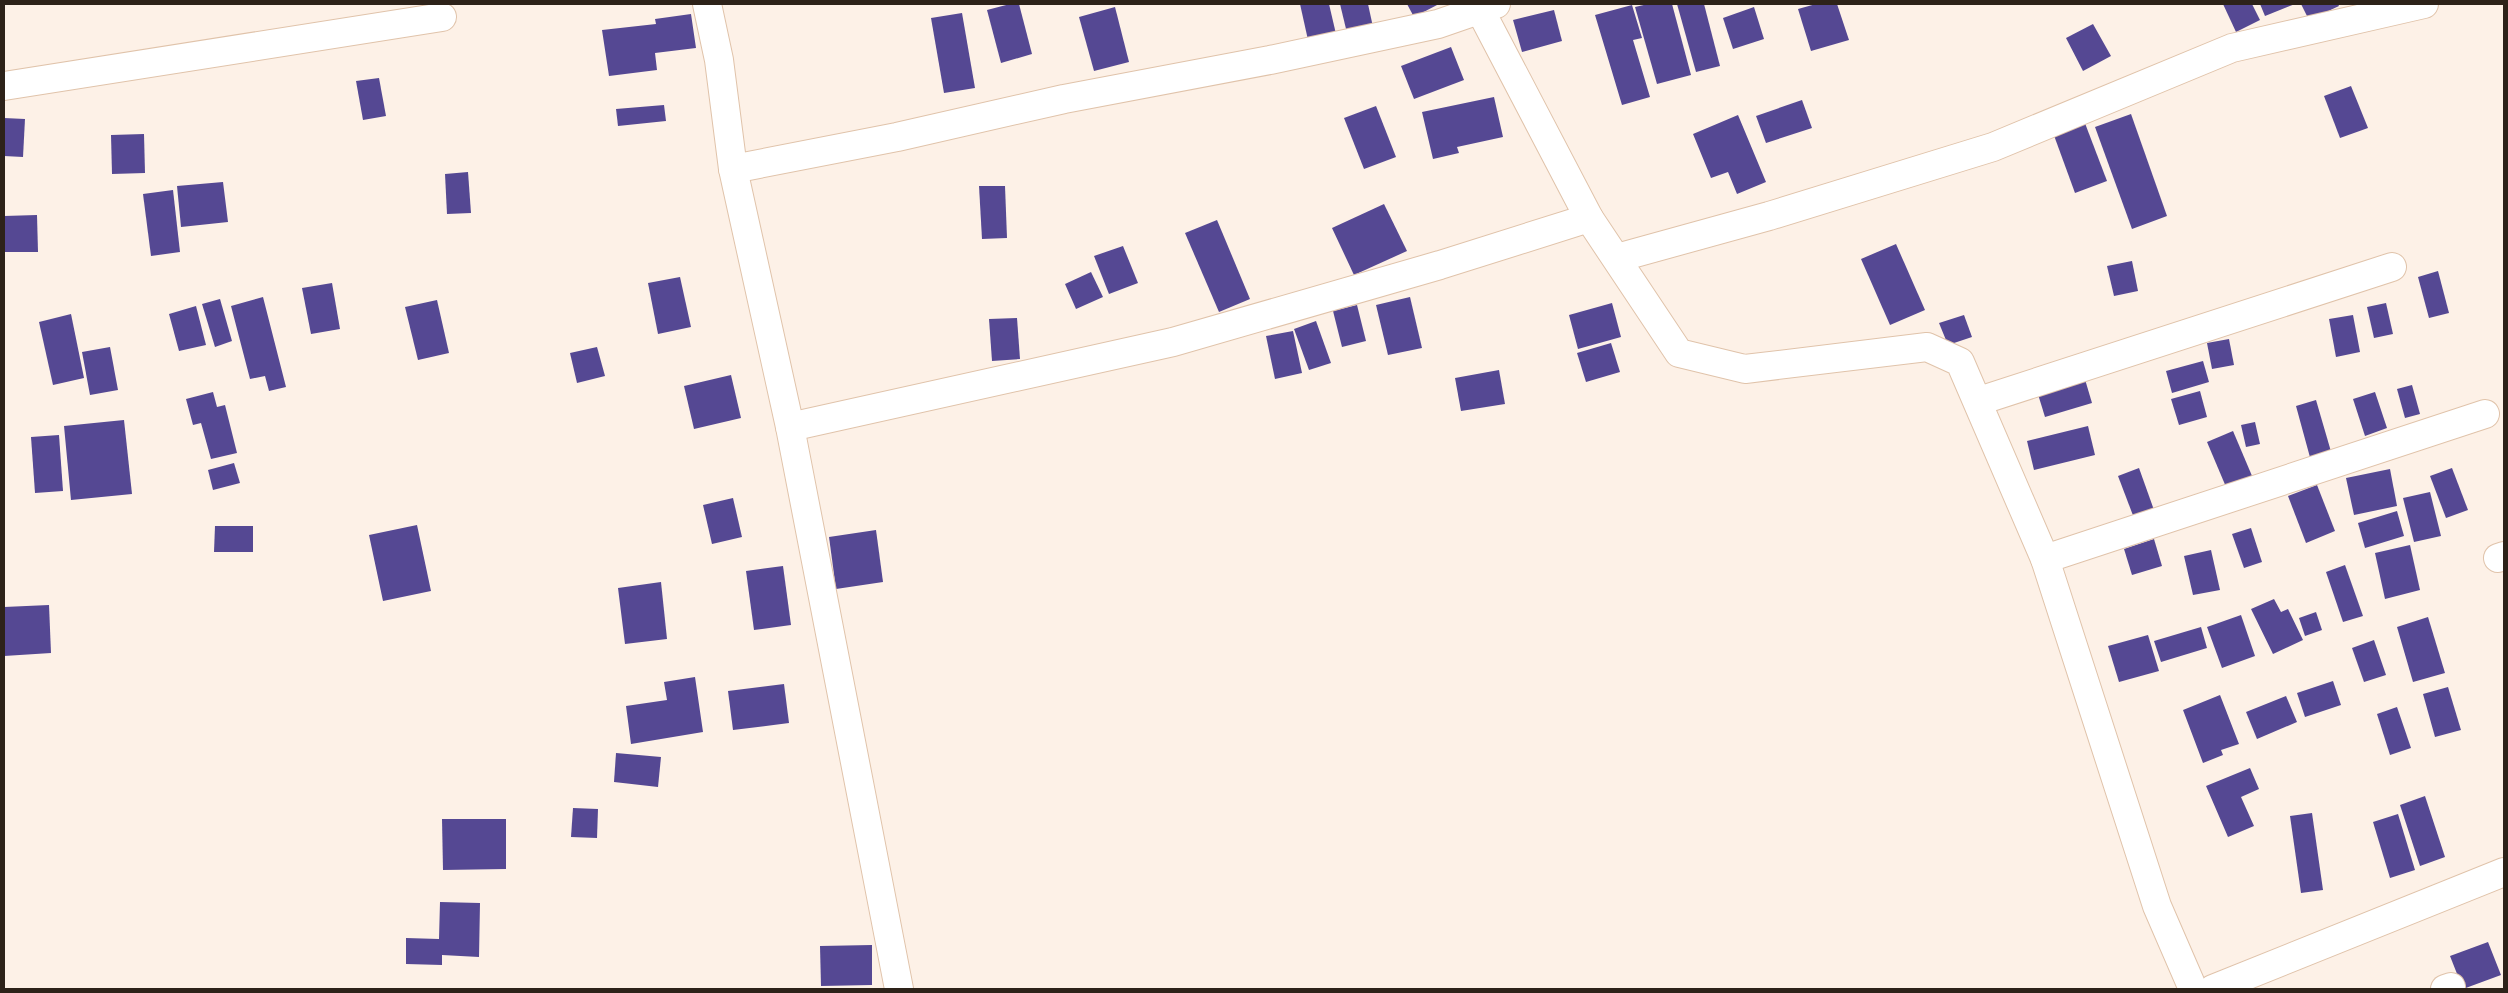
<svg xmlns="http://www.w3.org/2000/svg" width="2508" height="993" viewBox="0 0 2508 993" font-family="'PT Serif',serif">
<rect width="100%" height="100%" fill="#fdf1e7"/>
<g fill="#554893">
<polygon points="1010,4 1019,4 1032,54 1001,63 987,10"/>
<polygon points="1300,4 1329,4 1336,34 1308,40"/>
<polygon points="1340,4 1368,4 1373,27 1347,33"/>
<polygon points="1407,4 1439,4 1414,17"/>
<polygon points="1648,4 1672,4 1691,75 1657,84 1635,7"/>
<polygon points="1677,4 1704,4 1720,66 1696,72"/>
<polygon points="1816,4 1837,4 1849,40 1811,51 1798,9"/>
<polygon points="2223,4 2252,4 2260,20 2236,32"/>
<polygon points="2260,4 2295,4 2265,16"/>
<polygon points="2301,4 2338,4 2339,6 2309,20"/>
<polygon points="1632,5 1642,38 1633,40 1650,97 1622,105 1595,15"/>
<polygon points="1115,7 1129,62 1094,71 1079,17"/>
<polygon points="1754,7 1764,39 1733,49 1723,18"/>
<polygon points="1554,10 1562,41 1522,52 1513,20"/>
<polygon points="962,13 975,88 944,93 931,18"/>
<polygon points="691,14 696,48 655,53 657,70 609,76 602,30 656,24 655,19"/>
<polygon points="2093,24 2111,56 2083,71 2066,38"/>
<polygon points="1451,47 1464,80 1414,99 1401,66"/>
<polygon points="379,78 386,116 363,120 356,81"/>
<polygon points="2351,86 2368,128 2340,138 2324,96"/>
<polygon points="1494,97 1503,137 1457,147 1459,153 1433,159 1422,112"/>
<polygon points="1802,100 1812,128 1766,143 1756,116"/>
<polygon points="664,105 666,121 618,126 616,109"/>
<polygon points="1376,106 1396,157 1364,169 1344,118"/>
<polygon points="2131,114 2167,216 2132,229 2095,127"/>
<polygon points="1738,115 1766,182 1737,194 1728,172 1711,178 1693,134"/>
<polygon points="4,118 25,119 23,157 4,156"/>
<polygon points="2083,118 2107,181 2075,193 2052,130"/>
<polygon points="144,134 145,173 112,174 111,135"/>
<polygon points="468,172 471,213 447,214 445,174"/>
<polygon points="223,182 228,222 181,227 177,186"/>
<polygon points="979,186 1005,186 1007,238 982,239"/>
<polygon points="173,190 180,252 151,256 143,194"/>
<polygon points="1384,204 1407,251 1354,275 1332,228"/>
<polygon points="37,215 38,252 4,252 4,216"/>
<polygon points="1217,220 1250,299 1219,312 1185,233"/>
<polygon points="1896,244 1925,310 1890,325 1861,259"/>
<polygon points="1123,246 1138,283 1109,294 1094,256"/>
<polygon points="2132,261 2138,291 2114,296 2107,266"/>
<polygon points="2438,271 2449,313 2429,318 2418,277"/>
<polygon points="1091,272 1103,297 1076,309 1065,284"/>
<polygon points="680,277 691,327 658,334 648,283"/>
<polygon points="332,283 340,329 311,334 302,288"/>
<polygon points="263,297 286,387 269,391 265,376 250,379 231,306"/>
<polygon points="1410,297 1422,348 1388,355 1376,305"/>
<polygon points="220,299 232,341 215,347 202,304"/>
<polygon points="437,300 449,353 418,360 405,307"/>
<polygon points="1612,303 1621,337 1578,349 1569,315"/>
<polygon points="2386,303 2393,334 2374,338 2367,307"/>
<polygon points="1357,305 1366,341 1342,347 1333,311"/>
<polygon points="196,306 206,345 179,351 169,314"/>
<polygon points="71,314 84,378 53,385 39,322"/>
<polygon points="1964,315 1972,337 1948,345 1939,323"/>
<polygon points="2353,315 2360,352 2336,357 2329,319"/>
<polygon points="1017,318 1020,359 992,361 989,319"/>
<polygon points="1316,321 1331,363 1309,370 1294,329"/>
<polygon points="1293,331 1302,373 1275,379 1266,336"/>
<polygon points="2229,339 2234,365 2212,369 2207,343"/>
<polygon points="1611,343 1620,372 1586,382 1577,353"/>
<polygon points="110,347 118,390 90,395 82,352"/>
<polygon points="597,347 605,376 577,383 570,353"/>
<polygon points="2203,361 2209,382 2172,393 2166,371"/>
<polygon points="1499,370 1505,404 1461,411 1455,378"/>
<polygon points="731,375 741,418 694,429 684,386"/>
<polygon points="2084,376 2092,403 2045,417 2037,391"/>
<polygon points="2412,385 2420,414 2405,418 2397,389"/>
<polygon points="2200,391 2207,417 2179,425 2171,399"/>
<polygon points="213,392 217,407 225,405 237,453 211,459 201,423 193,425 186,399"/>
<polygon points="2375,392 2387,428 2365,436 2353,399"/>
<polygon points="2316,400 2332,455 2311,461 2296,406"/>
<polygon points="124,420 132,494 71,500 64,426"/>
<polygon points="2255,422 2260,444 2246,447 2241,425"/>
<polygon points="2088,426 2095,455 2034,470 2027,441"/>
<polygon points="2233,431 2255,483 2229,494 2207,442"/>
<polygon points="59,435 63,491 35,493 31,437"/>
<polygon points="234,463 240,483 213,490 208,470"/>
<polygon points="2139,468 2154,510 2134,518 2118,476"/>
<polygon points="2452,468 2468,510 2446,518 2430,476"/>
<polygon points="2390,469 2397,506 2354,515 2346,478"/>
<polygon points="2317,485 2335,531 2306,543 2288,496"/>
<polygon points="2430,492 2441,536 2414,542 2403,498"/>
<polygon points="733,498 742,537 712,544 703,505"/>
<polygon points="2397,511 2404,536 2365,548 2358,523"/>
<polygon points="417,525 431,591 383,601 369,535"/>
<polygon points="215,526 253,526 253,552 214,552"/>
<polygon points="2251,528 2262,562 2244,568 2232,534"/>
<polygon points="876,530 883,582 836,589 829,537"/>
<polygon points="2154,539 2162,566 2132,575 2124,549"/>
<polygon points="2410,545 2420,590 2385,599 2375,553"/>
<polygon points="2211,550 2220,590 2193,595 2184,556"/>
<polygon points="2345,565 2363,616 2343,622 2326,572"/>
<polygon points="783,566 791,625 754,630 746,571"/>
<polygon points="661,582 667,639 625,644 618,588"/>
<polygon points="2274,599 2281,612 2288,609 2303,640 2273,654 2251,609"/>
<polygon points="49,605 51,653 4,656 4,607"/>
<polygon points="2316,612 2322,630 2305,636 2299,618"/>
<polygon points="2241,615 2255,656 2222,668 2207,627"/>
<polygon points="2428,617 2445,673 2413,682 2397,627"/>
<polygon points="2201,627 2207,648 2161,662 2154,641"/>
<polygon points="2148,635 2159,671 2119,682 2108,646"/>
<polygon points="2374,640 2386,675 2364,682 2352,648"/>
<polygon points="695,677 703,732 631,744 626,706 667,700 664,682"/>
<polygon points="2333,681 2341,705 2305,717 2297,693"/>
<polygon points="784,684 789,723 733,730 728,691"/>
<polygon points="2448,687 2461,730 2435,737 2423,694"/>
<polygon points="2220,695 2239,744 2221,750 2223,755 2203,763 2183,710"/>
<polygon points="2286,696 2297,722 2257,739 2246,712"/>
<polygon points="2397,707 2411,748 2390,755 2377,714"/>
<polygon points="616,753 661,757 658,787 614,782"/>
<polygon points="2250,768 2259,789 2241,797 2254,826 2228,837 2206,786"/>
<polygon points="2425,796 2445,857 2420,866 2400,805"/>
<polygon points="573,808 598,809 597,838 571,837"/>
<polygon points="2312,813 2323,890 2301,893 2290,816"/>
<polygon points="2398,814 2415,870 2390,878 2373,822"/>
<polygon points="442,819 506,819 506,869 443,870"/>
<polygon points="440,902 480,903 479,957 442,955 442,965 406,964 406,938 439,939"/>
<polygon points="2488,942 2501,975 2463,989 2450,956"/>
<polygon points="872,945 872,985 821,986 820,946"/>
</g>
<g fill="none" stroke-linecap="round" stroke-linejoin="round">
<g stroke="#e0c3aa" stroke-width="30">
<g id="minor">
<polyline points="707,4 719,60 733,169 790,427 899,989"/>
<polyline points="1477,4 1589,218 1679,353 1745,369 1927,347 1960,362 2045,559 2157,906 2193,989"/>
<polyline points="4,86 442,17"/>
<polyline points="733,169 897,137 1064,99 1270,60 1438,24 1496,4"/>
<polyline points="1617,258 1769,216 1993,147 2232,48 2424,4"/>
<polyline points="1979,401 2392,267"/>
<polyline points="790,427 1173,342 1440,265 1589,218"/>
<polyline points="2498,558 2504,556"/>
<polyline points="2045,559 2485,414"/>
<polyline points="2213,989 2504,872"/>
<polyline points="2445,989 2451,987"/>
</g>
</g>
<use href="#minor" stroke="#fff" stroke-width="28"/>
</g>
<rect width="2508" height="993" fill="none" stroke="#2d2219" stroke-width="10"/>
</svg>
